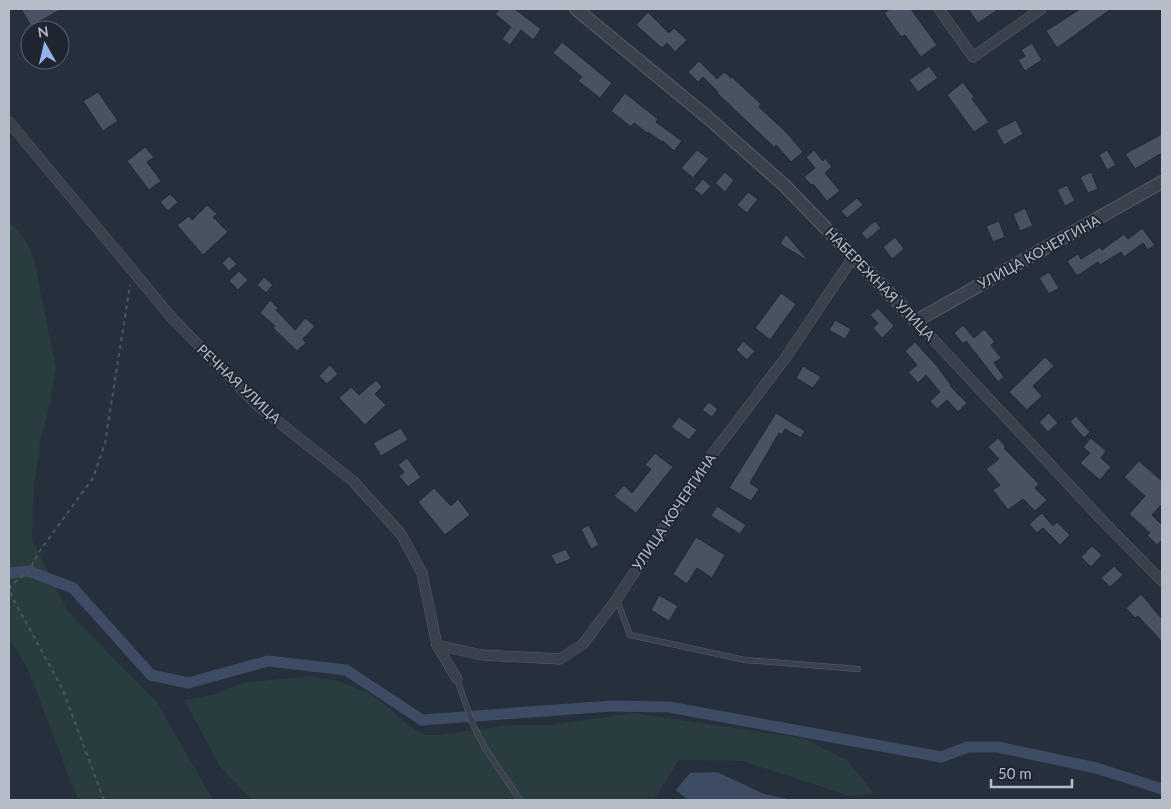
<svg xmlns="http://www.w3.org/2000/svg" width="1171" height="809" viewBox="0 0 1171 809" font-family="Lato,sans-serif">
<rect width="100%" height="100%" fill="#262f3c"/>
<g fill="#293d3f">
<path d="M9 224H11C23 235 29 244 34 259L56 368 48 412 40 440 39 455 34 484 32 540 68 612 156 701 213 800H78L27 667 9 639Z"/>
<polygon points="310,676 339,681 366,692 379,700 411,727 425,735 439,735 509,725 551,725 634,713 803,738 847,760 874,793 850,796 742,761 679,760 654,800 251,800 220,766 184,700 216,694 243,683"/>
</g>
<polygon fill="#3d4c64" points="717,772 764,794 793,800 688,800 676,790 690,773"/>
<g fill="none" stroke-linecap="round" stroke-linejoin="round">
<polyline stroke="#3d4c64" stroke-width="11" points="9,573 29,571 73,588 151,675 188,683 268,661 346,670 422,720 611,706 669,707 941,757 968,747 998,747 1096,768 1162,789"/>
</g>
<g fill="#485260" stroke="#212834">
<polygon points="21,9 62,9 31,26"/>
<polygon points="500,9 515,9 541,29 533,40 521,30 510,45 502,39 511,27 495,14"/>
<polygon points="890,9 911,9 937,45 921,57 905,35 901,37 884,13"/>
<polygon points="968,9 999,9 978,23"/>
<polygon points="1080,9 1111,9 1057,48 1046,31"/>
<polygon points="648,12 669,33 674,28 687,40 675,52 667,43 662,48 636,25"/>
<polygon points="562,42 612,83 600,98 578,81 582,77 553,53"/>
<polygon points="1032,43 1042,60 1025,71 1018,60 1025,56 1021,50"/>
<polygon points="699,61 717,79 724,72 731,78 732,77 761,104 759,107 787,133 803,152 791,162 776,145 774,147 717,93 718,92 703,77 698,82 688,72"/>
<polygon points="929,66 938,78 918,92 909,80"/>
<polygon points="963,82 974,97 972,99 989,122 974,132 947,95"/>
<polygon points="98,92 118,121 103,131 83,101"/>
<polygon points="625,93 658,119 656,122 682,141 674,151 663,141 662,142 648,132 647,133 634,123 631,127 611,111"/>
<polygon points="1016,120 1023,134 1004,145 996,130"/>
<polygon points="1162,134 1162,153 1135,169 1125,154"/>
<polygon points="145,147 154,157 147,162 161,181 149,190 127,161"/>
<polygon points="697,150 709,159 693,178 681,168"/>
<polygon points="814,150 823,161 825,158 832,167 825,173 840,191 827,201 813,184 811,185 804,177 815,168 806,157"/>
<polygon points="1107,150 1116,165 1107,170 1099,155"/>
<polygon points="725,172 734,180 725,192 715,183"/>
<polygon points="1091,172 1098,189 1088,193 1080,177"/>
<polygon points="703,179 711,186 702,196 694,189"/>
<polygon points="1067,185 1075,201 1065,206 1057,190"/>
<polygon points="748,192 758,199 747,213 737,205"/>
<polygon points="170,194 178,202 168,211 160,202"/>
<polygon points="857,198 863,205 847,218 841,211"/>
<polygon points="207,205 217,214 213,217 228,232 203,255 177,225 189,216 192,220"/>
<polygon points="1025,208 1033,226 1020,231 1013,214"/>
<polygon points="875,221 881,228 867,240 861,233"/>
<polygon points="999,221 1005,237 993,242 986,226"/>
<polygon points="1142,228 1155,245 1148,250 1143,243 1124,257 1121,252 1100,265 1098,262 1077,276 1067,261 1078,254 1081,259 1100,247 1102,250 1124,234 1128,239"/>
<polygon points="786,234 806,258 805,259 780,244"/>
<polygon points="895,237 904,249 892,259 883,247"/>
<polygon points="229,256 237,264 229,271 222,263"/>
<polygon points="239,271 248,280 238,290 229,281"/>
<polygon points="1049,272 1059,288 1049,294 1039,278"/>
<polygon points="264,277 273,285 266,293 257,285"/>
<polygon points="781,293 796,304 770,340 755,328"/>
<polygon points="270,300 278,308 276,310 295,330 305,318 315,326 303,339 306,343 297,351 273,328 275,326 260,313"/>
<polygon points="878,308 894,326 882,338 873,328 878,323 870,315"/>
<polygon points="835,320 851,329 845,339 829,330"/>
<polygon points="963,325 974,338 984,329 995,342 991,345 1001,358 994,363 1004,377 998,382 966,341 963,344 954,333"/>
<polygon points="743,341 755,351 747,360 736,350"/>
<polygon points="915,342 937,366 951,385 950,386 967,403 958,412 947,400 937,409 930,401 940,392 926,375 918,383 908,372 917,365 905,351"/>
<polygon points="1045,357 1054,366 1033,386 1042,396 1027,410 1009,392"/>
<polygon points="330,365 338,374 327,384 319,376"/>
<polygon points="803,366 821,377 813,388 796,378"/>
<polygon points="376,380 382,387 375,394 386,405 365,425 339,398 351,387 359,395"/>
<polygon points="709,402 718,409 712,417 702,410"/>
<polygon points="776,413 805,431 801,438 785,429 782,435 779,433 750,483 759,489 751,501 729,488"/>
<polygon points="1049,413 1058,423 1048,432 1039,422"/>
<polygon points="1076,416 1090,432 1084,438 1070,422"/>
<polygon points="679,417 697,430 689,440 671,427"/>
<polygon points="401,428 408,440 381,456 373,443"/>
<polygon points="998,438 1006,447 1004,448 1039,484 1035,488 1047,500 1035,511 1023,499 1008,510 993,490 1000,485 986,469 999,459 988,447"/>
<polygon points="1091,438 1106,451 1101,458 1111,467 1100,480 1080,463 1090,453 1083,447"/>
<polygon points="655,453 673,467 636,513 614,496 624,485 632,493 651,469 645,465"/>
<polygon points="407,458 421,477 408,487 399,476 404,472 398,465"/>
<polygon points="1139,461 1162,481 1162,504 1152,515 1162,525 1162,540 1157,545 1147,535 1150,533 1129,514 1145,496 1124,477"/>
<polygon points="434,488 451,506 458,499 470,515 445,535 418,502"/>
<polygon points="717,506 746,525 740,534 711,516"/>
<polygon points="1042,513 1053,526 1057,522 1070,535 1060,545 1043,528 1037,533 1029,524"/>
<polygon points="589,525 599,545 591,549 581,529"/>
<polygon points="696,537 725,555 712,578 697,568 687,584 673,574"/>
<polygon points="1092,546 1102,555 1091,567 1081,557"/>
<polygon points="566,549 571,559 556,565 551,555"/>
<polygon points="1114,566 1123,575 1110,587 1101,578"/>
<polygon points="1141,594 1162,619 1162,642 1138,616 1135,618 1126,608"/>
<polygon points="659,595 678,606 669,621 651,610"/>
</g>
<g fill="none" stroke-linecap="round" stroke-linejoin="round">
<g stroke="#585f6b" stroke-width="6">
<g id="service">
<polyline points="617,600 630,635 745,660 858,669"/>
<polyline points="457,679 473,725 485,748 520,800"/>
</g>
</g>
<g stroke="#585f6b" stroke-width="11">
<g id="minor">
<polyline points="939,9 973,57 1041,9"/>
<polyline points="9,122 172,318 256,404 353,481 401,534 422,573 437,645 457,679"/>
<polyline points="916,321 1101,519 1162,581"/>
<polyline points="437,645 482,655 560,659 583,644 616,600 711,456 786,357 854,256"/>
</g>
</g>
<g stroke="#585f6b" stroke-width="14">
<polyline id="tertiary" points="576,9 706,116 784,185 916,321 1162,182"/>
</g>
<polyline stroke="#48595d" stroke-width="2" stroke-dasharray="4 4" stroke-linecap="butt" points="104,800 62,688 12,597 10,586 29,571 39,552 93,478 105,443 130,285"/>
<use href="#service" stroke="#3a414d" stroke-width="5"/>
<use href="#minor" stroke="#3a414d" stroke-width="10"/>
<use href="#tertiary" stroke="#3a414d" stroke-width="12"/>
</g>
<g text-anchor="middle" stroke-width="4" stroke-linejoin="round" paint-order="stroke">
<g font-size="14" fill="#b6bcc8" stroke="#1f2632">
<text transform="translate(1039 252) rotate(-29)" y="5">УЛИЦА КОЧЕРГИНА</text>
<text transform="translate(880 284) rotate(46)" y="5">НАБЕРЕЖНАЯ УЛИЦА</text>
<text transform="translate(239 384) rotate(43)" y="5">РЕЧНАЯ УЛИЦА</text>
<text transform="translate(674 512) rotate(-56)" y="5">УЛИЦА КОЧЕРГИНА</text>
</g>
</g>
<rect width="1171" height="809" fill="none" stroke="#b6bcc8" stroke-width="20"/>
<g transform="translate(45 45) rotate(352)"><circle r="24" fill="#1f2632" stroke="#5b626e"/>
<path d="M0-4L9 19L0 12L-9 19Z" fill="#94b4ef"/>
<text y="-8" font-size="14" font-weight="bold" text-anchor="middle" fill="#b6bcc8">N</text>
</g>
<path d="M991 779v8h81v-8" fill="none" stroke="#b6bcc8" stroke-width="2.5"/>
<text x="998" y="779" font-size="15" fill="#b6bcc8" stroke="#1f2632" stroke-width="4" paint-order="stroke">50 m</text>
</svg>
